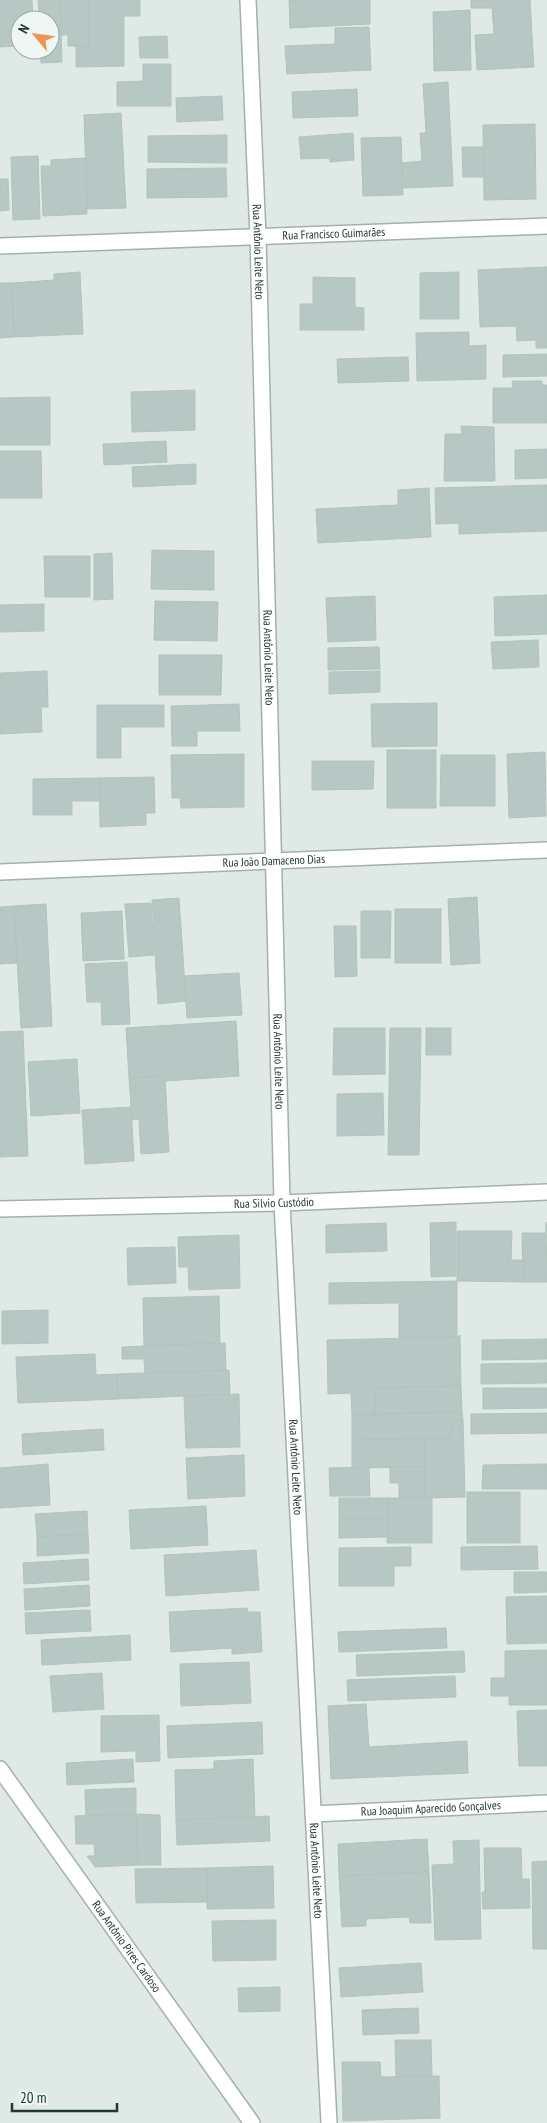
<svg xmlns="http://www.w3.org/2000/svg" width="547" height="2123" viewBox="0 0 547 2123" font-family="'PT Sans Narrow',sans-serif">
<rect width="100%" height="100%" fill="#dfeae7"/>
<g fill="#b7c7c3" stroke="#b2c3bf">
<polygon points="0,0 32,0 33,20 20,20 20,46 0,47"/>
<polygon points="38,0 60,0 62,62 41,63 40,50 50,50 50,20 39,20"/>
<polygon points="60,0 89,0 89,46 68,46 68,35 61,35"/>
<polygon points="89,0 140,0 140,16 124,16 124,66 76,67 76,46 89,46"/>
<polygon points="289,0 370,0 370,24 290,28"/>
<polygon points="471,0 530,0 534,67 477,70 475,35 494,34 492,8 471,8"/>
<polygon points="470,10 471,70 434,71 433,12"/>
<polygon points="369,27 371,70 287,74 285,46 335,44 335,28"/>
<polygon points="167,36 168,58 140,58 139,37"/>
<polygon points="143,64 171,64 171,106 117,106 117,82 143,81"/>
<polygon points="448,82 453,186 402,188 402,163 422,161 420,133 426,133 423,84"/>
<polygon points="357,89 358,116 293,118 292,92"/>
<polygon points="222,96 223,120 177,122 176,98"/>
<polygon points="121,113 126,208 87,209 84,115"/>
<polygon points="535,124 536,199 484,200 483,125"/>
<polygon points="353,133 354,160 330,162 329,158 301,159 299,137"/>
<polygon points="227,135 227,163 148,162 148,136"/>
<polygon points="401,137 403,195 363,196 361,138"/>
<polygon points="462,147 483,147 483,177 463,177"/>
<polygon points="38,156 40,219 13,220 11,157"/>
<polygon points="86,158 87,214 43,216 41,166 51,166 51,160"/>
<polygon points="226,168 227,197 147,198 147,169"/>
<polygon points="0,179 8,179 9,210 0,211"/>
<polygon points="547,267 547,348 536,348 536,340 517,341 516,326 480,327 478,270"/>
<polygon points="80,272 83,334 14,337 12,283 54,280 54,274"/>
<polygon points="459,272 459,319 420,319 420,273"/>
<polygon points="313,277 355,278 355,307 364,308 364,330 300,330 300,304 313,304"/>
<polygon points="0,283 12,283 14,337 0,338"/>
<polygon points="469,332 469,346 486,345 486,379 417,381 416,333"/>
<polygon points="547,354 547,376 503,377 503,355"/>
<polygon points="408,357 409,381 338,383 337,359"/>
<polygon points="512,381 542,381 542,385 547,385 547,423 493,423 493,388 513,388"/>
<polygon points="195,390 195,430 132,432 131,392"/>
<polygon points="50,397 50,445 0,445 0,398"/>
<polygon points="461,426 494,427 495,481 444,481 445,434 462,434"/>
<polygon points="166,441 167,462 104,465 103,444"/>
<polygon points="547,449 547,478 515,479 515,450"/>
<polygon points="0,451 41,451 42,498 0,498"/>
<polygon points="196,464 196,484 133,487 132,467"/>
<polygon points="547,485 547,531 459,534 459,523 436,524 435,488"/>
<polygon points="429,488 431,537 318,543 316,509 398,505 398,490"/>
<polygon points="152,550 214,551 214,590 151,589"/>
<polygon points="112,553 113,599 94,600 94,554"/>
<polygon points="44,556 90,556 90,597 45,597"/>
<polygon points="547,595 547,634 495,636 494,597"/>
<polygon points="375,596 376,640 328,642 326,598"/>
<polygon points="155,601 218,602 217,641 154,640"/>
<polygon points="44,604 44,631 0,632 0,605"/>
<polygon points="538,640 539,667 493,669 491,642"/>
<polygon points="379,647 380,669 328,670 328,648"/>
<polygon points="159,655 222,655 221,695 159,695"/>
<polygon points="47,671 48,707 41,707 42,732 0,734 0,673"/>
<polygon points="380,671 380,692 329,694 329,672"/>
<polygon points="437,703 437,746 372,747 371,704"/>
<polygon points="239,704 240,731 197,731 197,746 172,746 171,706"/>
<polygon points="97,705 164,705 164,727 121,727 121,758 97,758"/>
<rect x="387" y="750" width="49" height="58"/>
<polygon points="545,752 546,816 509,818 507,754"/>
<polygon points="244,754 244,807 181,808 180,798 172,798 171,755"/>
<polygon points="441,755 495,755 495,806 440,806"/>
<polygon points="312,761 374,761 373,789 312,790"/>
<polygon points="154,777 155,813 146,813 146,825 100,827 99,778"/>
<polygon points="99,778 100,801 72,801 72,815 33,815 33,779"/>
<polygon points="477,897 480,963 451,965 448,899"/>
<polygon points="179,898 186,1001 158,1004 152,900"/>
<polygon points="151,903 154,955 129,957 125,904"/>
<polygon points="46,904 52,1026 21,1028 14,906"/>
<polygon points="14,906 17,963 0,964 0,907"/>
<rect x="395" y="909" width="46" height="54"/>
<polygon points="122,911 124,959 83,961 81,913"/>
<polygon points="361,911 391,911 390,958 361,958"/>
<polygon points="334,926 356,926 357,976 335,977"/>
<polygon points="127,962 130,1024 102,1025 101,1002 87,1002 85,964"/>
<polygon points="239,973 242,1015 187,1018 184,976"/>
<polygon points="236,1021 239,1076 166,1081 165,1076 129,1078 126,1028"/>
<polygon points="334,1028 385,1028 385,1074 333,1075"/>
<polygon points="390,1028 421,1028 419,1155 388,1155"/>
<rect x="426" y="1028" width="25" height="27"/>
<polygon points="23,1031 28,1156 0,1157 0,1032"/>
<polygon points="77,1059 80,1113 31,1116 28,1062"/>
<polygon points="165,1076 169,1152 141,1154 139,1119 132,1120 129,1078"/>
<polygon points="383,1093 384,1135 337,1136 337,1094"/>
<polygon points="131,1107 134,1161 85,1164 82,1110"/>
<polygon points="456,1222 456,1276 431,1277 430,1223"/>
<polygon points="546,1222 547,1282 523,1282 522,1233 546,1233"/>
<polygon points="386,1223 387,1251 326,1253 326,1225"/>
<polygon points="457,1231 512,1231 511,1260 523,1260 523,1282 457,1281"/>
<polygon points="239,1235 240,1288 189,1290 188,1267 179,1267 178,1237"/>
<polygon points="175,1247 176,1283 128,1285 127,1248"/>
<polygon points="457,1281 457,1337 399,1338 399,1303 329,1304 329,1283"/>
<polygon points="219,1296 220,1343 144,1346 143,1298"/>
<polygon points="48,1310 48,1343 2,1344 2,1311"/>
<polygon points="460,1335 461,1386 375,1388 375,1414 352,1415 351,1393 328,1394 327,1340 457,1337"/>
<polygon points="547,1339 547,1359 482,1360 482,1340"/>
<polygon points="225,1343 226,1370 145,1374 144,1359 122,1359 122,1347"/>
<polygon points="95,1354 96,1375 117,1374 118,1399 18,1403 16,1357"/>
<polygon points="547,1363 547,1383 481,1384 481,1364"/>
<polygon points="229,1370 230,1394 118,1399 117,1374"/>
<polygon points="461,1386 462,1412 375,1414 375,1388"/>
<polygon points="483,1388 547,1388 547,1408 483,1409"/>
<polygon points="239,1394 240,1447 186,1448 184,1396"/>
<polygon points="462,1412 463,1420 451,1420 451,1438 352,1440 352,1415"/>
<polygon points="547,1413 547,1433 471,1434 471,1414"/>
<polygon points="451,1420 463,1420 465,1497 424,1498 424,1439 451,1438"/>
<polygon points="103,1429 104,1450 23,1455 22,1434"/>
<polygon points="424,1439 424,1467 352,1468 352,1440"/>
<polygon points="244,1455 245,1496 188,1499 186,1458"/>
<polygon points="48,1464 50,1505 0,1508 0,1468"/>
<polygon points="547,1464 547,1489 482,1489 483,1465"/>
<polygon points="369,1467 370,1496 330,1496 329,1468"/>
<polygon points="390,1467 424,1467 424,1498 399,1498 399,1483 390,1483"/>
<rect x="467" y="1492" width="53" height="51"/>
<rect x="339" y="1498" width="49" height="20"/>
<polygon points="388,1498 432,1498 432,1543 387,1543"/>
<polygon points="206,1506 208,1545 131,1549 129,1510"/>
<polygon points="87,1511 88,1534 37,1537 35,1514"/>
<polygon points="339,1518 388,1518 388,1537 339,1538"/>
<polygon points="88,1534 89,1553 37,1556 37,1537"/>
<polygon points="537,1546 538,1569 461,1570 461,1547"/>
<polygon points="411,1547 411,1566 394,1566 394,1586 339,1586 339,1548"/>
<polygon points="256,1550 259,1590 166,1596 164,1555"/>
<polygon points="88,1559 89,1580 24,1584 23,1563"/>
<polygon points="514,1572 547,1572 547,1592 514,1593"/>
<polygon points="89,1585 90,1606 25,1610 24,1589"/>
<polygon points="547,1596 547,1643 507,1644 506,1597"/>
<polygon points="247,1608 248,1612 260,1612 262,1652 232,1654 232,1648 171,1652 169,1612"/>
<polygon points="90,1610 91,1631 26,1634 25,1613"/>
<polygon points="446,1628 447,1648 339,1652 338,1632"/>
<polygon points="130,1635 131,1660 42,1665 41,1640"/>
<polygon points="547,1650 547,1705 509,1705 509,1696 491,1696 491,1678 505,1678 505,1651"/>
<polygon points="464,1651 465,1672 357,1676 356,1655"/>
<polygon points="249,1662 251,1703 181,1706 180,1664"/>
<polygon points="102,1673 104,1709 53,1712 50,1676"/>
<polygon points="455,1676 456,1697 348,1701 347,1680"/>
<polygon points="366,1704 369,1747 467,1741 468,1773 331,1779 328,1706"/>
<polygon points="547,1710 547,1766 519,1766 517,1711"/>
<polygon points="159,1715 160,1761 136,1762 136,1751 101,1752 101,1716"/>
<polygon points="262,1722 263,1754 168,1758 167,1726"/>
<polygon points="133,1759 134,1782 67,1785 66,1763"/>
<polygon points="253,1759 255,1817 176,1820 175,1770 214,1769 214,1761"/>
<polygon points="136,1788 136,1814 86,1816 85,1790"/>
<polygon points="136,1814 160,1815 161,1865 138,1865"/>
<polygon points="136,1814 138,1865 95,1867 87,1856 95,1856 94,1844 76,1844 75,1816"/>
<polygon points="269,1816 270,1841 177,1845 176,1820"/>
<polygon points="427,1839 429,1872 339,1876 338,1844"/>
<polygon points="479,1840 481,1939 435,1940 432,1865 454,1864 453,1841"/>
<polygon points="484,1848 521,1848 522,1879 529,1879 530,1908 483,1909 482,1892 485,1892"/>
<polygon points="547,1861 547,1949 533,1949 532,1862"/>
<polygon points="273,1866 274,1908 207,1909 207,1868"/>
<polygon points="207,1868 207,1902 136,1903 135,1869"/>
<polygon points="429,1872 431,1923 410,1923 409,1917 366,1919 366,1926 342,1927 339,1876"/>
<polygon points="276,1920 276,1960 213,1961 212,1921"/>
<polygon points="421,1963 423,1992 341,1997 339,1968"/>
<polygon points="280,1987 280,2011 239,2012 238,1988"/>
<polygon points="418,2008 419,2033 363,2035 362,2010"/>
<polygon points="395,2040 431,2040 432,2076 396,2077"/>
<polygon points="342,2062 380,2062 381,2077 439,2076 440,2118 343,2121"/>
</g>
<g fill="none" stroke-linecap="round" stroke-linejoin="round">
<g stroke="#a2b1ae" stroke-width="18">
<g id="street">
<path id="s1" d="M248 0 258 237 282 1203 329 2123"/>
<path id="s2" d="M0 246 547 226"/>
<path id="s3" d="M0 872 547 850"/>
<path id="s4" d="M0 1209 282 1203 547 1192"/>
<path id="s5" d="M0 1769 252 2123"/>
<path id="s6" d="M313 1814 547 1803"/>
</g>
</g>
<use href="#street" stroke="#fff" stroke-width="15"/>
</g>
<g text-anchor="middle" stroke-width="4" stroke-linejoin="round" paint-order="stroke">
<g font-size="12" fill="#213936" stroke="#eff7f4">
<text dy="4" stroke="none"><textPath href="#s2" startOffset="334">Rua Francisco Guimarães</textPath></text>
<text dy="4" stroke="none"><textPath href="#s1" startOffset="252">Rua Antônio Leite Neto</textPath></text>
<text dy="4" stroke="none"><textPath href="#s1" startOffset="658">Rua Antônio Leite Neto</textPath></text>
<text dy="4" stroke="none"><textPath href="#s3" startOffset="274">Rua João Damaceno Dias</textPath></text>
<text dy="4" stroke="none"><textPath href="#s1" startOffset="1062">Rua Antônio Leite Neto</textPath></text>
<text dy="4" stroke="none"><textPath href="#s4" startOffset="274">Rua Silvio Custódio</textPath></text>
<text dy="4" stroke="none"><textPath href="#s1" startOffset="1468">Rua Antônio Leite Neto</textPath></text>
<text dy="4" stroke="none"><textPath href="#s6" startOffset="118">Rua Joaquim Aparecido Gonçalves</textPath></text>
<text dy="4" stroke="none"><textPath href="#s1" startOffset="1872">Rua Antônio Leite Neto</textPath></text>
<text dy="4" stroke="none"><textPath href="#s5" startOffset="218">Rua Antônio Pires Cardoso</textPath></text>
</g>
</g>
<g transform="translate(35 35) rotate(299)"><circle r="24" fill="#eff7f4" stroke="#9daba8"/>
<path d="M0-4L9 19L0 12L-9 19Z" fill="#ee9559"/>
<text y="-8" font-size="14" font-weight="bold" text-anchor="middle" fill="#213936">N</text>
</g>
<path d="M12 2103v8h105v-8" fill="none" stroke="#213936" stroke-width="2.5"/>
<text x="20" y="2103" font-size="15" fill="#213936" stroke="#eff7f4" stroke-width="4" paint-order="stroke">20 m</text>
</svg>
